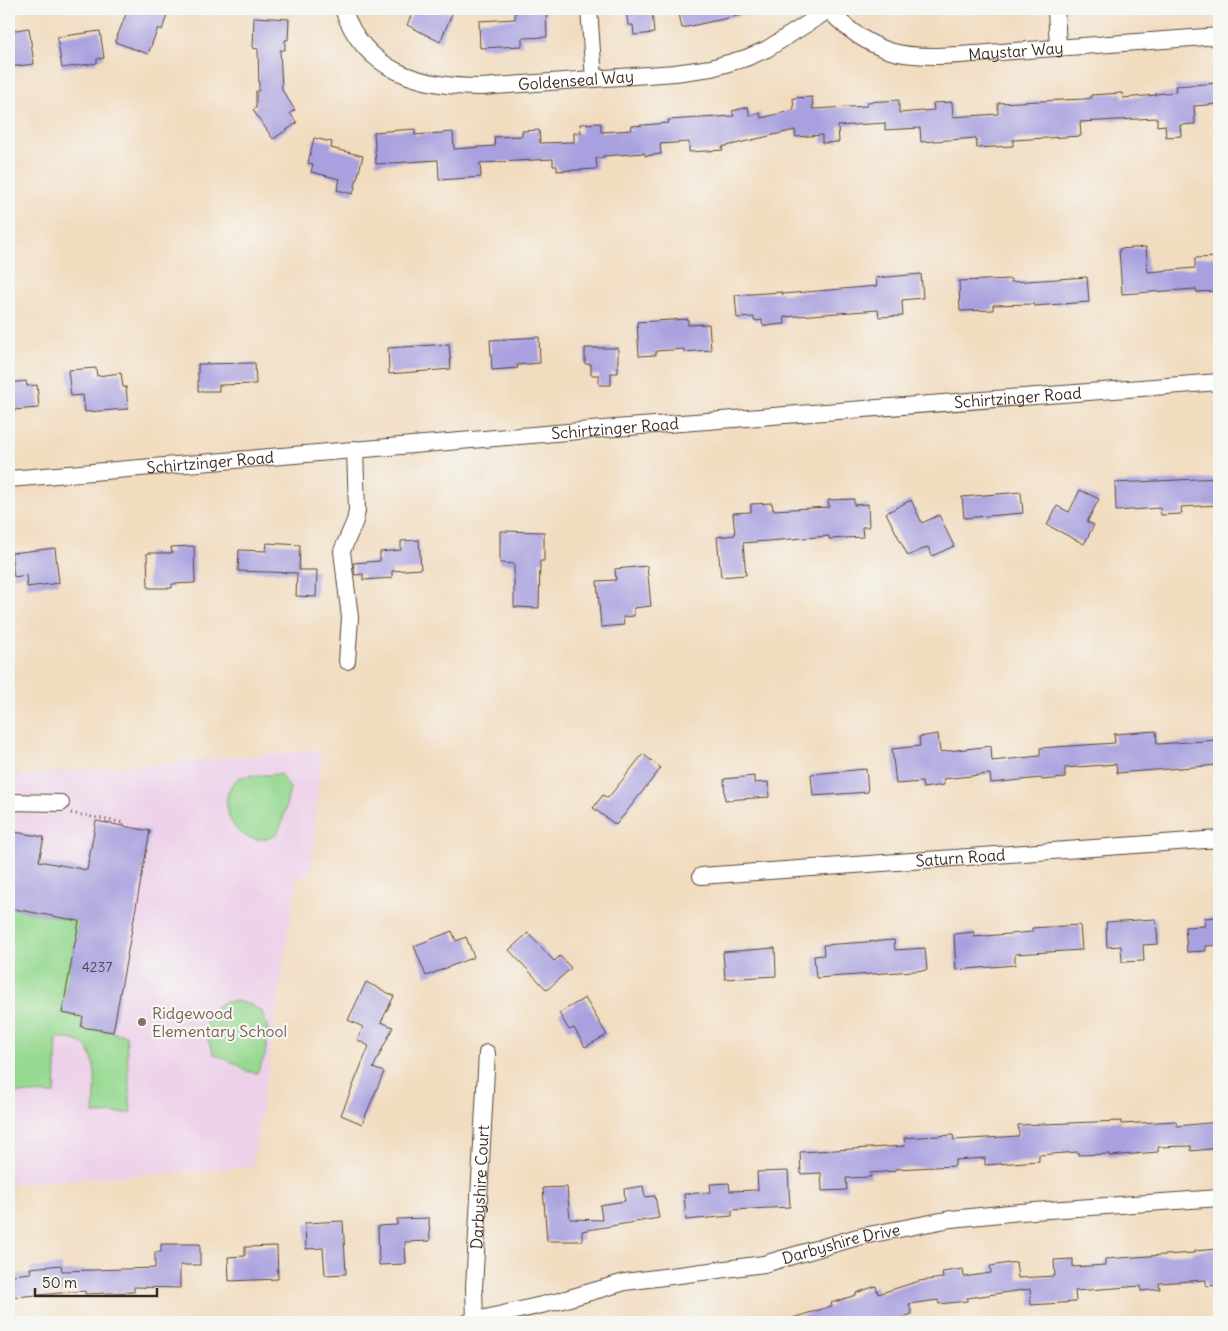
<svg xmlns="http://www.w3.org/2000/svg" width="1228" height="1331" viewBox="0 0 1228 1331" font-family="Delius,sans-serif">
<rect width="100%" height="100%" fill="#f6f6f2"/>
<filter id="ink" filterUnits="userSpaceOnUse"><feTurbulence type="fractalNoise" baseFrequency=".02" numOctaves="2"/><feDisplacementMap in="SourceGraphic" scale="10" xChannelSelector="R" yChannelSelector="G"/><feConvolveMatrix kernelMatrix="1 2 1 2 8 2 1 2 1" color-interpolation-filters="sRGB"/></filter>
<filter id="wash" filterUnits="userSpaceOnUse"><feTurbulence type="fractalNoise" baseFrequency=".0096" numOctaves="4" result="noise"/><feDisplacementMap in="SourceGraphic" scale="20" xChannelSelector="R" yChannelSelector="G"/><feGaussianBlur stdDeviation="1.12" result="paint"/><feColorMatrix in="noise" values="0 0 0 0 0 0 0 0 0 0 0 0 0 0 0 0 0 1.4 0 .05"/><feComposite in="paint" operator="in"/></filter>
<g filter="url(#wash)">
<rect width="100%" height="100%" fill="#f1dcbf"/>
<polygon fill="#edd1e9" points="321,750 311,875 297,877 253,1167 9,1184 9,776"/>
<g fill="#96d991" stroke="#688258">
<path d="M280 774 290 789C287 799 284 821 279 830 276 836 269 839 263 839 227 843 214 790 241 777 247 775 272 775 280 774Z"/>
<path d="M9 908 79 921 62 1013 83 1017 82 1027 126 1035 131 1113 94 1114C95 1095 100 1052 80 1042 74 1039 64 1039 57 1037L55 1094 9 1093Z"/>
<polygon points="237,1001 252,1005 262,1012 268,1029 265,1056 257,1073 245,1071 239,1065 214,1054 207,1038 206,1020 212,1010 223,1002"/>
</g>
<g id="blocks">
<g fill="#a9a0df">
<polygon points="128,9 150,9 167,15 162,30 158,28 148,54 115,42"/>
<polygon points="414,9 440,9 452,14 440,42 407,25"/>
<polygon points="515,9 546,9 547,37 522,38 522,46 480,48 479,21 515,19"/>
<polygon points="626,9 652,9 654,33 634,35 633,25 628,25"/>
<polygon points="678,9 745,9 746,14 682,28"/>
<polygon points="254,17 289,19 288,40 285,40 285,50 280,50 282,90 295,110 290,113 297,123 273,139 253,110 256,108 256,91 259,91 258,49 253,48"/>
<polygon points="29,28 34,64 9,67 9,31"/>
<polygon points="100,31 104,58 97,59 97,63 62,68 57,37"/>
<polygon points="1219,83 1219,104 1194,106 1195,124 1180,125 1181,136 1166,137 1165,125 1157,126 1157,118 1080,122 1081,136 1013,140 1013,146 977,148 976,138 921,142 920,128 885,130 885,123 838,126 839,142 822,143 822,135 796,137 795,130 722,147 723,150 689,152 689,142 660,144 661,154 645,156 645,153 603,156 603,158 596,158 597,169 557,171 557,166 553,166 553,159 480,163 481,177 439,180 438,160 376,164 374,132 415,129 415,135 453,132 454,149 495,146 494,137 522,136 522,131 539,130 540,143 574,142 574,133 581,133 580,124 601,123 601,132 632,130 631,126 669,123 668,120 734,116 732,111 748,107 750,116 760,113 761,118 794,110 793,98 812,97 813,109 867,106 867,102 899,100 899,113 934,110 933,103 952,102 953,117 998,114 998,103 1084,99 1091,98 1091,95 1122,93 1123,98 1156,95 1155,94 1176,92 1175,86"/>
<polygon points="314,138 332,142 331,148 363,156 353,194 337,190 340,179 311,172 313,164 308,163"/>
<polygon points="1146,247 1148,272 1195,268 1195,258 1219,257 1219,291 1197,292 1196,289 1122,294 1119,249"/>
<polygon points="921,274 923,298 902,300 903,316 879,317 878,310 784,317 785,324 763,326 762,320 754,321 754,317 737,318 735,295 782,292 782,294 877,286 876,278"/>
<polygon points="1087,277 1089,302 1034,306 1034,304 993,305 993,310 960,311 959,281 1011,279 1011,282"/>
<polygon points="688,319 688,325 709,324 711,350 684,352 684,349 656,351 656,355 639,356 637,322"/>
<polygon points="539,337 540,363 517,365 518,368 492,370 490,340"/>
<polygon points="449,344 451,369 389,374 388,348"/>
<polygon points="585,348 618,348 618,373 611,373 611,385 599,385 599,375 591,375 591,364 585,364"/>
<polygon points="255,363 256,384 219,385 219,391 198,391 198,364"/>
<polygon points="96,368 97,376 121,373 123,387 126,387 128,409 85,412 83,395 71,396 68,370"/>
<polygon points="26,381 27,386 37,385 39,408 14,410 14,408 9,408 9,383"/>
<polygon points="1219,478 1219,505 1181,507 1182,514 1161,515 1160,508 1116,511 1115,483"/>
<polygon points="1080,490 1099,499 1087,522 1094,525 1084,544 1047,525 1057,506 1069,512"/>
<polygon points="1021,492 1023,513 964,518 962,497"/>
<polygon points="854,499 854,505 868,504 869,527 862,527 863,537 829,539 829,536 743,543 746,575 721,577 717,537 735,535 733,513 751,512 751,504 772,503 773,510 829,507 828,500"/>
<polygon points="911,500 922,523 939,515 954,546 932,556 928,547 908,556 886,513"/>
<polygon points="500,531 544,532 544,561 540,561 539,608 514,607 514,564 500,563"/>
<polygon points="419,540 421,569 392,571 392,578 363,580 363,574 355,575 353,563 380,561 380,552 401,550 401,541"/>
<polygon points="267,543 300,545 299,570 317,570 316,597 296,596 297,573 238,571 239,550 266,551"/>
<polygon points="194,546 195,583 172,584 172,588 148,588 147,553 172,553 171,547"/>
<polygon points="55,548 59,583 27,587 26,575 14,577 11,553"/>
<polygon points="647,566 651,606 634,608 634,616 623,617 624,625 601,627 597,581 616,580 615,569"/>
<polygon points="1156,731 1157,744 1219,740 1219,765 1117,773 1116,764 1065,768 1065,778 1042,780 1041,778 991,783 990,774 943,779 944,785 923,788 922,782 896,784 892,749 920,746 919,737 938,734 940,752 991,746 992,761 1040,756 1040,748 1115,743 1114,734"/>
<polygon points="643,754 661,768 616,825 593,808 603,795 608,798"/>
<polygon points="866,769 868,792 813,796 811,774"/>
<polygon points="754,776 754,783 768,782 769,797 725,800 724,779"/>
<polygon points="96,821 150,831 113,1032 81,1027 83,1017 62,1013 79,921 9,908 9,831 44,837 39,861 87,870"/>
<polygon points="1219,917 1219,945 1206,946 1206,951 1187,952 1185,927 1205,926 1204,918"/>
<polygon points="1156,919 1158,944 1143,945 1144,961 1122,962 1121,946 1107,947 1106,922"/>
<polygon points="1080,925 1082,950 1015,954 1015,965 956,970 954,934 974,932 974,937 1032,932 1032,928"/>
<polygon points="452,931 456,941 466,937 474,957 426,976 414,946"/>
<polygon points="528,933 554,961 560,956 571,968 547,990 509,950"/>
<polygon points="894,940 895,950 925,948 927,970 816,978 814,956 824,955 823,945"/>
<polygon points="775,948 776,976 725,979 723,952"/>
<polygon points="366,982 394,996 381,1022 393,1027 373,1068 384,1072 362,1124 341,1115 369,1046 357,1040 363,1027 348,1020"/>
<polygon points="585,998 607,1035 585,1047 574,1028 569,1030 559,1013"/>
<polygon points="1121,1121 1121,1124 1176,1121 1177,1126 1219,1122 1219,1148 1191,1151 1191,1146 1158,1147 1158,1152 1109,1156 1109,1154 1078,1155 1078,1152 1039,1155 1039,1161 985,1165 985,1158 955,1160 955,1166 895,1169 895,1171 870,1173 871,1177 846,1178 847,1190 822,1191 821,1173 801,1174 800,1152 905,1146 904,1138 953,1135 954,1140 1019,1136 1018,1125"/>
<polygon points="788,1171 790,1207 732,1210 732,1216 686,1220 684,1194 711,1192 710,1184 729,1183 730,1191 758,1190 757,1172"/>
<polygon points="643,1186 645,1197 655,1196 659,1218 582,1231 582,1241 547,1241 543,1188 567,1187 570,1219 602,1220 600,1205 625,1201 624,1189"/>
<polygon points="429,1218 430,1241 405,1242 406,1264 379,1265 378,1226 397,1225 397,1219"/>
<polygon points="343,1221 346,1274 325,1275 323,1248 306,1249 305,1223"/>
<polygon points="161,1244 200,1244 200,1265 180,1265 180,1288 134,1287 134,1292 85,1294 85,1291 14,1297 12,1275 31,1273 30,1268 61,1265 62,1271 155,1268 155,1252 161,1252"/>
<polygon points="277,1246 278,1279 229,1281 228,1257 245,1256 245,1247"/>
<polygon points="1219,1249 1219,1285 1206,1286 1206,1280 1159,1283 1160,1289 1141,1291 1141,1286 1075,1291 1076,1302 1031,1305 1030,1289 967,1298 967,1301 939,1304 938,1300 909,1304 912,1314 888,1322 789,1322 789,1319 832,1306 831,1303 856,1295 856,1293 876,1286 878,1294 919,1281 943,1278 942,1272 963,1269 964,1277 991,1273 990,1266 1016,1262 1018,1278 1055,1276 1054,1260 1073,1259 1073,1267 1105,1265 1105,1259 1194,1253 1194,1251"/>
</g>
</g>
</g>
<g filter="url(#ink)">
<use href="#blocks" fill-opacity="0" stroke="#564536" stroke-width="1"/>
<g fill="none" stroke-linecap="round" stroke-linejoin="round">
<g stroke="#564536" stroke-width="18">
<g id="minor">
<path id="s1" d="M343 9C365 72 421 87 481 87L675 73 711 68 746 58 767 49 821 15 828 9"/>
<polyline points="589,9 594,79"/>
<path id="s2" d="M828 9C845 28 865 43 890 51 922 61 980 53 1014 51 1083 46 1151 41 1219 36"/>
<polyline points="1056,9 1058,47"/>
<path id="s3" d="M9 479 615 428 1219 382"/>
<polyline points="347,661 350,618 342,551 355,521 357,511 355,449"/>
<polyline points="9,802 61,803"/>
<path id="s4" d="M701 876 1219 839"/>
<path id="s5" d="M468 1322 559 1301 625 1282 764 1264 858 1237 951 1219 1020 1212 1219 1198"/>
<path id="s6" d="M475 1322 474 1288 487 1053"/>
</g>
</g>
<polyline stroke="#564536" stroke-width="3" stroke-dasharray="1 4" stroke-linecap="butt" points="71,813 124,823 123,826"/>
<use href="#minor" stroke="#fff" stroke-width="16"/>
</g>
</g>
<circle fill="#8d6e63" stroke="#f6f6f2" stroke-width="2" cx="142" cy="1022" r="5"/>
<g text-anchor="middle" stroke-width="4.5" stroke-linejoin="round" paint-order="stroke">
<g font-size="14" fill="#56484e">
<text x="97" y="972">4237</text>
</g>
<g font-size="16" fill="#3b2a1e" stroke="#f6f6f2">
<text dy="6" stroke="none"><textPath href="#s2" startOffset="202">Maystar Way</textPath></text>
<text dy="6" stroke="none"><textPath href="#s1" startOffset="266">Goldenseal Way</textPath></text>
<text dy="6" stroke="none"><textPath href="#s3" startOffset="1012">Schirtzinger Road</textPath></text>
<text dy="6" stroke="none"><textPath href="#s3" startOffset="608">Schirtzinger Road</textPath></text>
<text dy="6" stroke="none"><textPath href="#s3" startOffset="202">Schirtzinger Road</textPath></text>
<text dy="6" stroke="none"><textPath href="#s4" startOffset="260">Saturn Road</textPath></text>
<text dy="6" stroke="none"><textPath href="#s6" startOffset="135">Darbyshire Court</textPath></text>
<text dy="6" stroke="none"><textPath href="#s5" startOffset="382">Darbyshire Drive</textPath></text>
</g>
<g font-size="16" fill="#785e54" stroke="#f6f6f2" text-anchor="start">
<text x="152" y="1019">Ridgewood<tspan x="152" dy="18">Elementary School</tspan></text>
</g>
</g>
<rect width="1228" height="1331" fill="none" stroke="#f6f6f2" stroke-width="30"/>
<path d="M35 1288v8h122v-8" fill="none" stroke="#3b2a1e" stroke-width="2.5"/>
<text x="42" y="1288" font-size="15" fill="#3b2a1e" stroke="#f6f6f2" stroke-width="4" paint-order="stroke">50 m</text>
</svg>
